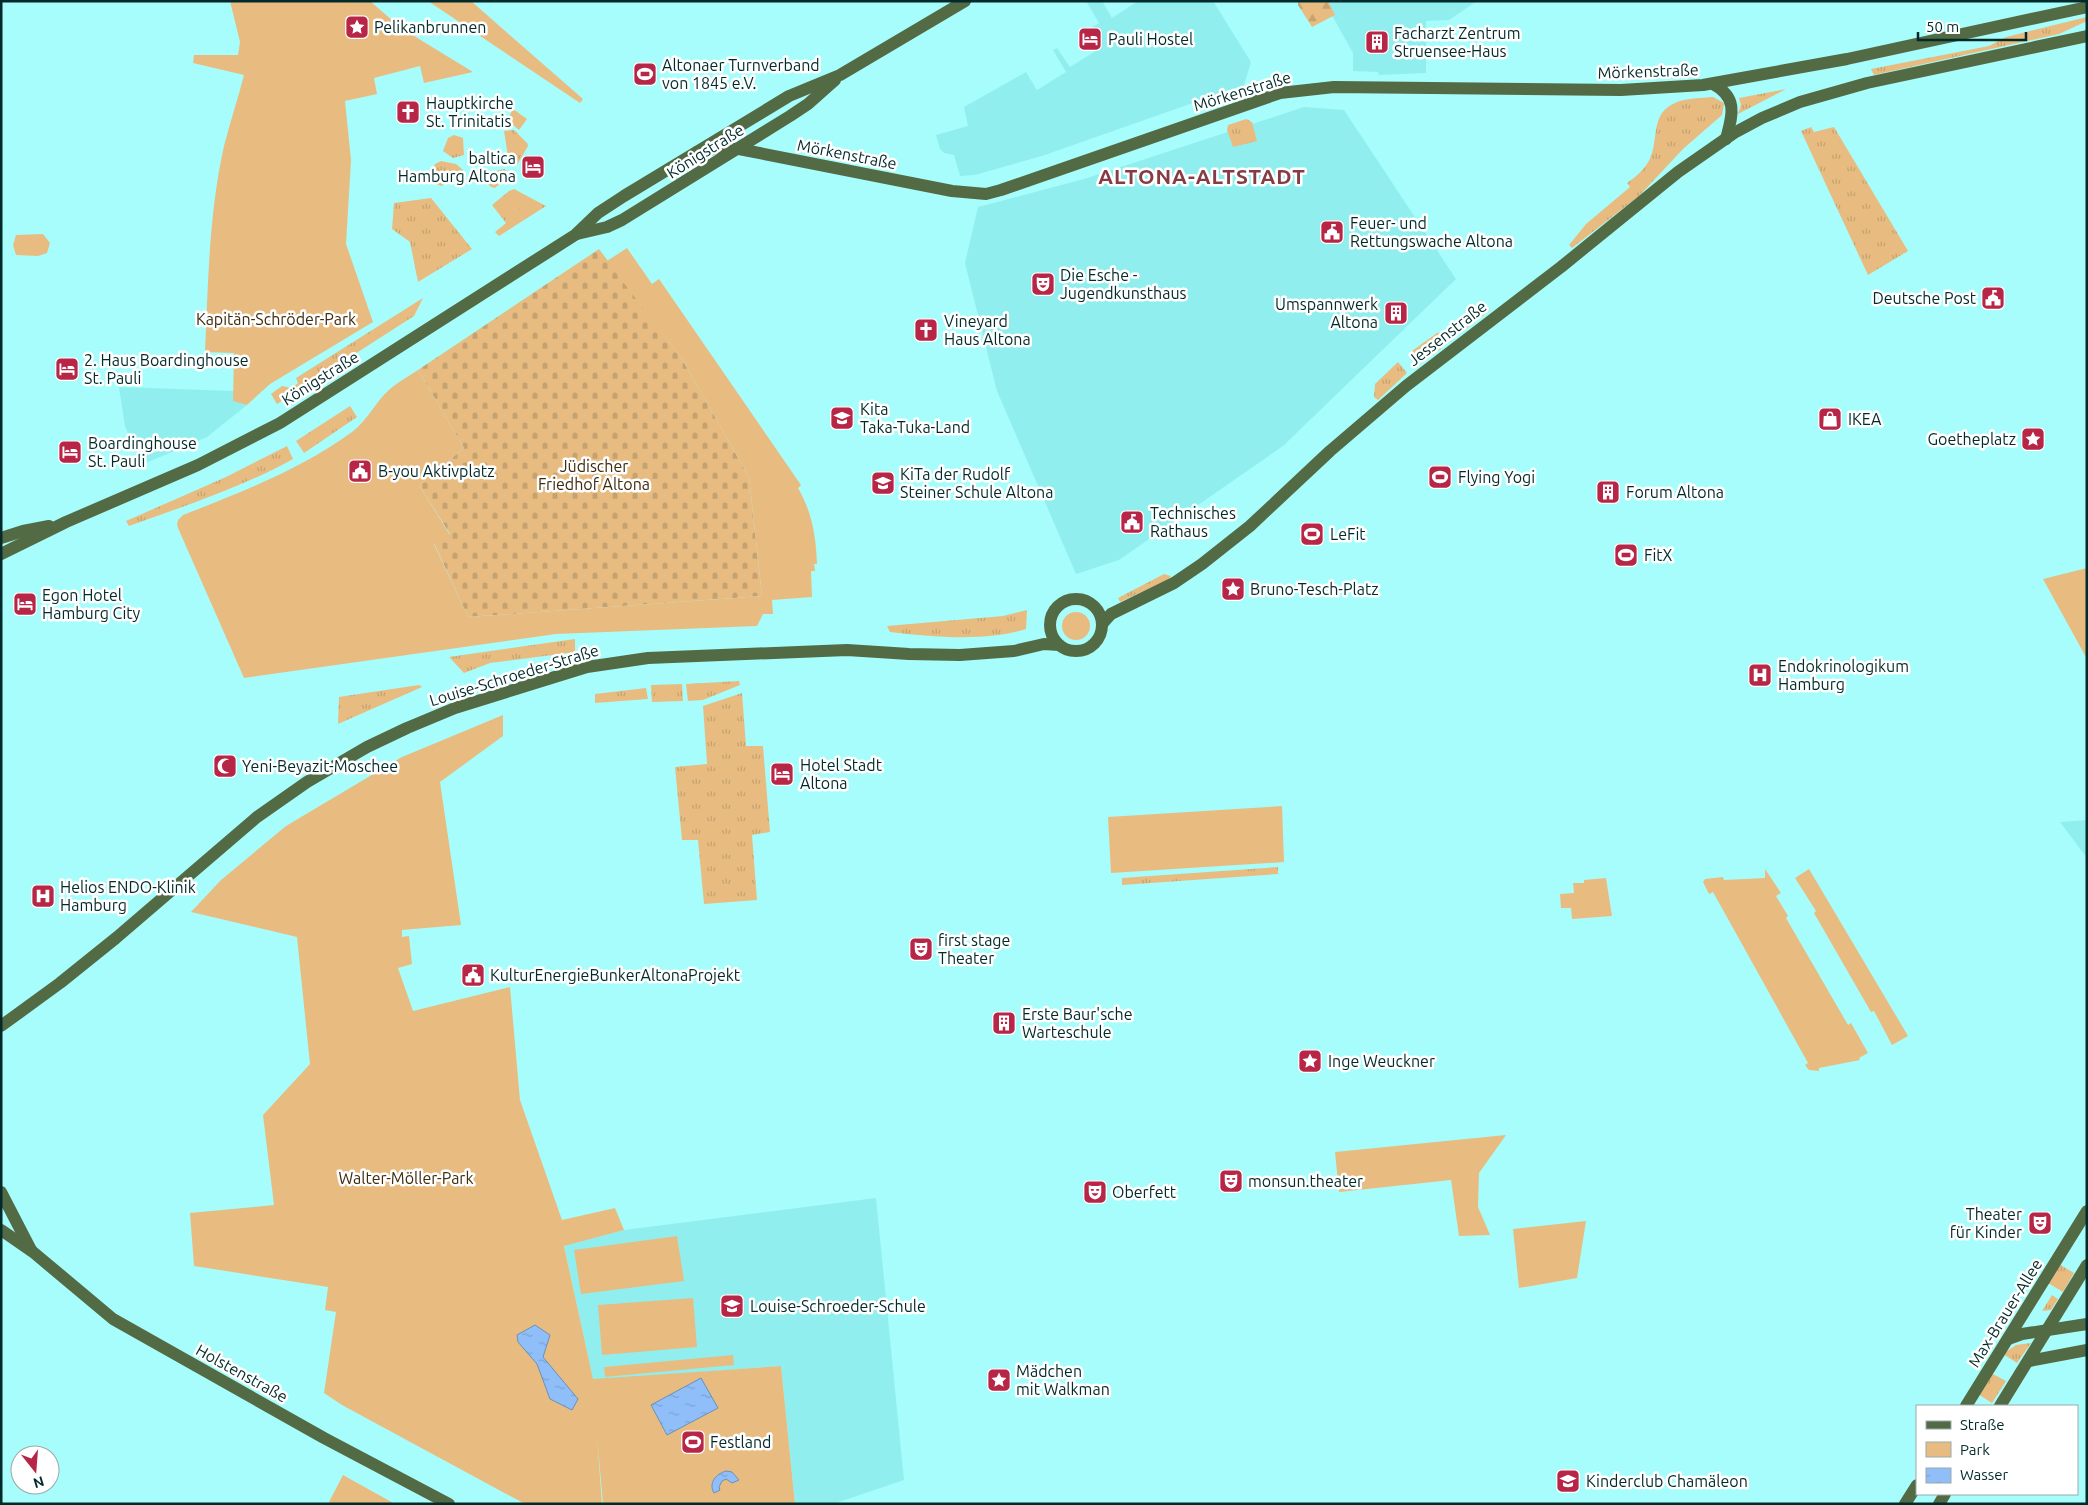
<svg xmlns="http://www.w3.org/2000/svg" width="2088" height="1505" viewBox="0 0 2088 1505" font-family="Ubuntu,sans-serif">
<defs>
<pattern id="grass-tufts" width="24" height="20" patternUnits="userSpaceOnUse" patternTransform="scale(1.25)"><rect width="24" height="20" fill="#e8bc81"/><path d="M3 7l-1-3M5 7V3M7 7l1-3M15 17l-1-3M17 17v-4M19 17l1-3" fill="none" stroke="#c5a270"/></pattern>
<pattern id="forest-firs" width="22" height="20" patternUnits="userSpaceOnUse" patternTransform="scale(1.25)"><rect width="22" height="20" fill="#e8bc81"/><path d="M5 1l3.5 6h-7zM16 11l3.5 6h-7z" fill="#c5a270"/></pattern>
<pattern id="cemetery-stones" width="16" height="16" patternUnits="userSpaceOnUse" patternTransform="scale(1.25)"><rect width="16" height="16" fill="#e8bc81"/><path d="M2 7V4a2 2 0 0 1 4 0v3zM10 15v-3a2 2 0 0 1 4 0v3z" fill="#c5a270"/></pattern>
<pattern id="water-ripples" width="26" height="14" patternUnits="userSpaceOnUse" patternTransform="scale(1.25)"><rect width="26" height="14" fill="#8fbef9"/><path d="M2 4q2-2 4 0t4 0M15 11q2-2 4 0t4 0" fill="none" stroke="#7aa3d6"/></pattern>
</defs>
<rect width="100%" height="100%" fill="#a7fdfb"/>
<g fill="#90efee">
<polygon points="1086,1 1102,1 1112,18 1138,1 1213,1 1251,62 1244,85 1042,156 975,175 960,176 954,155 944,153 940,149 936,135 968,126 964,107 1026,72 1037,90 1066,72 1053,50 1057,48 1070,67 1102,47 1091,28 1099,23"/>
<polygon points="1324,1 1477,1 1449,20 1426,21 1426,73 1379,75 1378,72 1353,71 1353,53"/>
<polygon points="1304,107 1344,110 1456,279 1283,446 1119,560 1076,574 997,391 965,263 978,207 1084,179"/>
<polygon points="119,387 234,391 234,401 247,405 207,437 141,465 125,426"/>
<polygon points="2087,820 2087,858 2060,822"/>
<polygon points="876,1198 904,1480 833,1504 795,1504 781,1366 593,1380 564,1245 624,1230"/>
</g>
<g fill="url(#grass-tufts)">
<polygon points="2087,17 2087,21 2059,34 1874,75 1871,69 1989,46 2006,37"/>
<polygon points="1786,89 1738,114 1741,105 1739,98"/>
<path d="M1713 97 1724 103 1722 115 1683 149 1639 196 1572 248 1569 245 1586 224 1630 187 1627 183C1638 175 1648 167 1652 153 1658 134 1652 113 1675 103 1685 98 1702 98 1713 97Z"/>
<polygon points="513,109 527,119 519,130 507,120"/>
<polygon points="1246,119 1252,122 1257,141 1233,147 1227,130 1228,125"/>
<polygon points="1811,127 1814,132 1834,127 1908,251 1868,275 1801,131"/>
<polygon points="514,130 527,143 528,146 517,165 509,163 504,131"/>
<polygon points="454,135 463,138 464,155 453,158 443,151 448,138"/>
<polygon points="441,161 456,164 463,170 453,180 441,186 437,184 432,171 435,164"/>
<polygon points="504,169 506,170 503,181 495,188 491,187 482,178 483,175"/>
<polygon points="514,189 546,206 499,236 495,232 506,223 492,205 509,191"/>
<polygon points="431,198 472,249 418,282 410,242 392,229 394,203"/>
<polygon points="423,298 414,316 277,404 271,394 282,386 292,388 298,383 296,378"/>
<path d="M1481 306 1490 310 1462 332H1460C1459 320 1472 313 1481 306Z"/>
<polygon points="1441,332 1443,347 1421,363 1412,351 1437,333"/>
<polygon points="1398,362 1407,373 1378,400 1374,397 1375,384"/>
<polygon points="350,406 357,417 304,453 296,441"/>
<path d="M287 446 293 459C241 488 184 506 129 526L126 521 226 477Z"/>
<polygon points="1164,574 1171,576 1168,580 1120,602 1118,598"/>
<path d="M1027 610 1026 629C987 642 931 637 890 632L887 626 1003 616Z"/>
<polygon points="575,639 575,652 490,663 464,673 449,657"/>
<polygon points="739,681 740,685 703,700 688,701 686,684"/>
<polygon points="682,684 683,701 652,702 651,685"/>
<polygon points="419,685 422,687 338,724 339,697"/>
<polygon points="646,688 648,699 595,703 595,694"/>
<polygon points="742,693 746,746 763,746 770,832 752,835 757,900 704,904 698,840 682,840 675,767 707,764 703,706"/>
<polygon points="1278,867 1278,874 1122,885 1122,878"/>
<polygon points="2059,1264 2074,1273 2063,1292 2048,1283"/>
<polygon points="2052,1295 2058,1299 2051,1310 2042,1311"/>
<polygon points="2031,1343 2017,1363 2003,1354 2016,1345"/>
<polygon points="1991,1373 2006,1381 1992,1403 1978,1394"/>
</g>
<polygon fill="url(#forest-firs)" points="1298,1 1328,1 1335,15 1312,27 1298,5"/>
<polygon fill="url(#cemetery-stones)" points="599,249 682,359 749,477 762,596 468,617 434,543 450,534 419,485 464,448 418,370"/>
<g fill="#e8bc81">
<path d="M230 1H370L401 28 473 72 424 83 420 66 374 78 377 94 345 101 351 160 346 244 373 322 270 384 247 405 233 401 234 353 205 352C208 284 209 213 224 146 230 122 238 99 244 75L193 63 194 55H238L240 42Z"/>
<polygon points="428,1 471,1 583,99 580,103"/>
<polygon points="514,196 523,199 524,203 514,214 510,215 505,207"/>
<polygon points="43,234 50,243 47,253 38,256 16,255 13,245 16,235"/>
<path d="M627 248 652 284 659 279 801 485 798 488C812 512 816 536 817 564H814L815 571H811L812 597 772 600 773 614H763L757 626 556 634 244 678 178 528C176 522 178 519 183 515 242 492 299 470 352 432 368 420 375 402 390 389 398 382 409 376 418 370L464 448 419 485 450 535 434 544 468 617 762 596 749 477 682 359 607 261Z"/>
<polygon points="2087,568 2087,659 2043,579"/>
<circle cx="1076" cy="626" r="14"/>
<polygon points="503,715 503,736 440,782 461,925 402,930 402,937 409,936 412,964 398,968 413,1011 510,987 520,1100 562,1220 615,1208 624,1230 564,1246 593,1379 781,1366 795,1504 603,1504 597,1437 602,1504 525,1504 342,1405 324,1393 336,1312 325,1310 328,1287 194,1266 190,1213 274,1205 263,1115 310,1064 297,937 191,912 221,880 286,826 402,757"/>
<polygon points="1282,806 1284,862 1111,873 1108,817"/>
<polygon points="1765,869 1781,893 1776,896 1788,916 1786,918 1848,1025 1851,1023 1868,1053 1859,1058 1860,1060 1819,1068 1819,1071 1809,1070 1805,1065 1808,1063 1713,892 1709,894 1703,882 1705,879 1723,877 1724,880 1765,878"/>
<polygon points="1809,869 1908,1036 1892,1045 1874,1011 1871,1012 1814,913 1816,911 1795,878"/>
<polygon points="1606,878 1612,916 1572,919 1571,908 1561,908 1560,894 1574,893 1573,883 1584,883 1584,880"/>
<polygon points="1506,1135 1479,1173 1478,1207 1490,1235 1459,1236 1451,1180 1339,1192 1335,1152"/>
<polygon points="1586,1221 1577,1278 1519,1288 1513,1229"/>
<polygon points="677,1236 684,1281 581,1294 574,1250"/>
<polygon points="693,1298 697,1347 602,1355 598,1305"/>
<polygon points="733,1355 734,1365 605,1377 604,1367"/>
<polygon points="343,1475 395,1504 332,1504 329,1502"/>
</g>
<g fill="url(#water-ripples)" stroke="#6592bb">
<polygon points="535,1325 550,1335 543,1357 578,1399 572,1410 550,1399 537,1364 518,1342 517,1335"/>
<polygon points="701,1378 718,1408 667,1435 651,1405"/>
<path d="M726 1471 732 1472 739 1480 732 1483 726 1479 722 1481 719 1487 720 1490 714 1493C708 1483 716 1474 726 1471Z"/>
</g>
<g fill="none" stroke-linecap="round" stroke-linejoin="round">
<g stroke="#526b44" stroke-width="12">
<path d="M1713 84C1739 98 1732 116 1726 139"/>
<polyline points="697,152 718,148 739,149 952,191 986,194 1001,190 1280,93 1334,87 1621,90 1703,85 1847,59 2087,7"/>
<polyline points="577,234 607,227 622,220 790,116 808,104 835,80"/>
<polyline points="1,538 23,531 49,526"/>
<polyline points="1,554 66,522 198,465 280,423 575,235 598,213 624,196 789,96 840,75 965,1"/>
<circle cx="1076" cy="625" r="26"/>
<polyline points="1102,624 1111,614 1174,583 1202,564 1250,526 1330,451 1406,386 1561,267 1678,172 1734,133 1762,118 1800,102 1867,83 2087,36"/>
<polyline points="1,1026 60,983 116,938 257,817 307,782 367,747 407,728 455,708 587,667 648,658 847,650 909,654 960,655 1014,651 1044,644 1059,645"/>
<polyline points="1,1192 31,1250"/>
<polyline points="1,1230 33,1252 113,1319 324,1438 449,1504"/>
<polyline points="2008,1339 2022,1334 2087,1324"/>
<polyline points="2029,1361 2087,1350"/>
<polyline points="1966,1406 2087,1211"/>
<polyline points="2000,1406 2087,1265"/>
<polyline points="1905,1504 1917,1485"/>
<polyline points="1939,1504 1945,1494"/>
</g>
</g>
<defs>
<g id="sight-square" transform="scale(1.25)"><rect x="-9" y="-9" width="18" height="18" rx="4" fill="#b72646" stroke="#fff"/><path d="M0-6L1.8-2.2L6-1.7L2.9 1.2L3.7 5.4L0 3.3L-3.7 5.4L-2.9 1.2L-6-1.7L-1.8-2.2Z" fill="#fff"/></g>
<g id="hotel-square" transform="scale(1.25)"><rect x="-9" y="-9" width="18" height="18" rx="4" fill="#b72646" stroke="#fff"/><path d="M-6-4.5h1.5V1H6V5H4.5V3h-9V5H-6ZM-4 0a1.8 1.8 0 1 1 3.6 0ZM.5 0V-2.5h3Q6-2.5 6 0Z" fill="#fff"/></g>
<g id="building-square" transform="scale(1.25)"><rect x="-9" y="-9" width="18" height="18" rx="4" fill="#b72646" stroke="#fff"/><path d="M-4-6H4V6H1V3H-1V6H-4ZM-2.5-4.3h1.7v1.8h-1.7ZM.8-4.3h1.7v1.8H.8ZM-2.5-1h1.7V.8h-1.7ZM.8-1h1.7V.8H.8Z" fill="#fff"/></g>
<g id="stadium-square" transform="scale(1.25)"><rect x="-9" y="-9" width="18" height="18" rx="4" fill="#b72646" stroke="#fff"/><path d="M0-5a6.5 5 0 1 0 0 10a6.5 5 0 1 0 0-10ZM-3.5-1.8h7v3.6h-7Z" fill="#fff"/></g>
<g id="church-square" transform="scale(1.25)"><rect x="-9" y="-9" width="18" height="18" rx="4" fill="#b72646" stroke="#fff"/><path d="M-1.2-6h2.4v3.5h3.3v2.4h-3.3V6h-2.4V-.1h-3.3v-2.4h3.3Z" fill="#fff"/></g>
<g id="civic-square" transform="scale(1.25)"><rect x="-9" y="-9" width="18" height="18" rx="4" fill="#b72646" stroke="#fff"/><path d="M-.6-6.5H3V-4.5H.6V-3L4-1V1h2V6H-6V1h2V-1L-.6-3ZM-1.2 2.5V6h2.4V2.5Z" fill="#fff"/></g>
<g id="theatre-square" transform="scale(1.25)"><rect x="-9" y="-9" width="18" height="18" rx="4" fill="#b72646" stroke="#fff"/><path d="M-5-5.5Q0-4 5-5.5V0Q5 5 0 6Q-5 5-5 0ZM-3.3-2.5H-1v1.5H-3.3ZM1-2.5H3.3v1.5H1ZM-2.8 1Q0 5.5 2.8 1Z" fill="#fff"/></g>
<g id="school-square" transform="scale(1.25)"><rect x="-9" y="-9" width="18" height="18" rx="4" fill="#b72646" stroke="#fff"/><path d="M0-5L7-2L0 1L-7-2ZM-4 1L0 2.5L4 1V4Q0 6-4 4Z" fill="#fff"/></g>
<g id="shop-square" transform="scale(1.25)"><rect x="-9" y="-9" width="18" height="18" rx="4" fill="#b72646" stroke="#fff"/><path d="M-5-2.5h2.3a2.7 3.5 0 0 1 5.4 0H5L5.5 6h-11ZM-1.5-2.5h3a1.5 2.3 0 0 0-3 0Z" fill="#fff"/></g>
<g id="hospital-square" transform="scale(1.25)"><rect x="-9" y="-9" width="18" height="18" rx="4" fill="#b72646" stroke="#fff"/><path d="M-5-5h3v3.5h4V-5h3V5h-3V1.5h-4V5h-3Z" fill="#fff"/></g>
<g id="mosque-square" transform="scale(1.25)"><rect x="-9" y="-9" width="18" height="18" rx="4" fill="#b72646" stroke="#fff"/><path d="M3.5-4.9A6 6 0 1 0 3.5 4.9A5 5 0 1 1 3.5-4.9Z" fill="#fff"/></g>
</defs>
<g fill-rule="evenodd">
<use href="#sight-square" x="357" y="27"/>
<use href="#hotel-square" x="1090" y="39"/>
<use href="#building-square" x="1377" y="42"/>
<use href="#stadium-square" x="645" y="74"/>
<use href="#church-square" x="408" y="112"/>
<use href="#hotel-square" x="533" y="167"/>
<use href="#civic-square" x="1332" y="232"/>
<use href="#theatre-square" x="1043" y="284"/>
<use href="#civic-square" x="1993" y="298"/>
<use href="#building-square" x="1396" y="313"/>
<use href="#church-square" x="926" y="330"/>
<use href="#hotel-square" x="67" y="369"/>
<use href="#school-square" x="842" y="418"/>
<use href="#shop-square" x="1830" y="419"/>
<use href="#sight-square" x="2033" y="439"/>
<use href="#hotel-square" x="70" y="452"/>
<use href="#civic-square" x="360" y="471"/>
<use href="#stadium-square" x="1440" y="477"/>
<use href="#school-square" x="883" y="483"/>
<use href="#building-square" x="1608" y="492"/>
<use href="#civic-square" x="1132" y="522"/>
<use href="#stadium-square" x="1312" y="534"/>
<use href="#stadium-square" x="1626" y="555"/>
<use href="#sight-square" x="1233" y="589"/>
<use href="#hotel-square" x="25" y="604"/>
<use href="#hospital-square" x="1760" y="675"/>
<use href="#mosque-square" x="225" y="766"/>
<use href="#hotel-square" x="782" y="774"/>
<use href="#hospital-square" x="43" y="896"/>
<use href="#theatre-square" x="921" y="949"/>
<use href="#civic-square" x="473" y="975"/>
<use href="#building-square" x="1004" y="1023"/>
<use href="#sight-square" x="1310" y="1061"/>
<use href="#theatre-square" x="1231" y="1181"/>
<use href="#theatre-square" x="1095" y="1192"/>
<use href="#theatre-square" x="2040" y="1223"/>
<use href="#school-square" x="732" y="1306"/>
<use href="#sight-square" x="999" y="1380"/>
<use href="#stadium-square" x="693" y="1442"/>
<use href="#school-square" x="1568" y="1481"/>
</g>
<g text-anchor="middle" stroke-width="5" stroke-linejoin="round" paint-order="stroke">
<g font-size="16" fill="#032a2a" stroke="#fff" text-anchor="start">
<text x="374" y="33">Pelikanbrunnen</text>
<text x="1394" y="39">Facharzt Zentrum<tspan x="1394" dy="18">Struensee-Haus</tspan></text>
<text x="1108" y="45">Pauli Hostel</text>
<text x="662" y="71">Altonaer Turnverband<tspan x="662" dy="18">von 1845 e.V.</tspan></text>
<text x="426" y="109">Hauptkirche<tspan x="426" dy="18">St. Trinitatis</tspan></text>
<text x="516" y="164" text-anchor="end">baltica<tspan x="516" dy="18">Hamburg Altona</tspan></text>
<text x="1350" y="229">Feuer- und<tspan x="1350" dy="18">Rettungswache Altona</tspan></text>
<text x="1060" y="281">Die Esche -<tspan x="1060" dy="18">Jugendkunsthaus</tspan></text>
<text x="1976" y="304" text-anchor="end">Deutsche Post</text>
<text x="1378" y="310" text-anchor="end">Umspannwerk<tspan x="1378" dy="18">Altona</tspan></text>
<text x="944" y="327">Vineyard<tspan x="944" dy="18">Haus Altona</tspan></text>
<text x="84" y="366">2. Haus Boardinghouse<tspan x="84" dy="18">St. Pauli</tspan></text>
<text x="860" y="415">Kita<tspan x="860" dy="18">Taka-Tuka-Land</tspan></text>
<text x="1848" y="425">IKEA</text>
<text x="2016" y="445" text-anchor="end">Goetheplatz</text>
<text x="88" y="449">Boardinghouse<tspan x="88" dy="18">St. Pauli</tspan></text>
<text x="378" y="477">B-you Aktivplatz</text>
<text x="900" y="480">KiTa der Rudolf<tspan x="900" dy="18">Steiner Schule Altona</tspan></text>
<text x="1458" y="483">Flying Yogi</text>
<text x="1626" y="498">Forum Altona</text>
<text x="1150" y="519">Technisches<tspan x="1150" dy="18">Rathaus</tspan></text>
<text x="1330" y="540">LeFit</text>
<text x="1644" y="561">FitX</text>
<text x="1250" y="595">Bruno-Tesch-Platz</text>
<text x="42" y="601">Egon Hotel<tspan x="42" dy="18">Hamburg City</tspan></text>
<text x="1778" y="672">Endokrinologikum<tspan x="1778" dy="18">Hamburg</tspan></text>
<text x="800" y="771">Hotel Stadt<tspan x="800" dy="18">Altona</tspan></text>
<text x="242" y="772">Yeni-Beyazit-Moschee</text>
<text x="60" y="893">Helios ENDO-Klinik<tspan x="60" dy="18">Hamburg</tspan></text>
<text x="938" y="946">first stage<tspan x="938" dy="18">Theater</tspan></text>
<text x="490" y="981">KulturEnergieBunkerAltonaProjekt</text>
<text x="1022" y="1020">Erste Baur'sche<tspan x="1022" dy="18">Warteschule</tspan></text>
<text x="1328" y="1067">Inge Weuckner</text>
<text x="1248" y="1187">monsun.theater</text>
<text x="1112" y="1198">Oberfett</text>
<text x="2022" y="1220" text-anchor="end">Theater<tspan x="2022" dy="18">für Kinder</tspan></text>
<text x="750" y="1312">Louise-Schroeder-Schule</text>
<text x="1016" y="1377">Mädchen<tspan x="1016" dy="18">mit Walkman</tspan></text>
<text x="710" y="1448">Festland</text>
<text x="1586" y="1487">Kinderclub Chamäleon</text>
</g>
<g font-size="16" fill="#032a2a" stroke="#fff">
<text transform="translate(1648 71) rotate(-2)" y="6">Mörkenstraße</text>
<text transform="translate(1242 91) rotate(-17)" y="6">Mörkenstraße</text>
<text transform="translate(705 151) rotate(-32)" y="6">Königstraße</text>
<text transform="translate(847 154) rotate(11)" y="6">Mörkenstraße</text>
<text transform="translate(1447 333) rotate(-38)" y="6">Jessenstraße</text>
<text transform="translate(320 378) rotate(-32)" y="6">Königstraße</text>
<text transform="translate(514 675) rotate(-17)" y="6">Louise-Schroeder-Straße</text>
<text transform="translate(2005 1313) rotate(-58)" y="6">Max-Brauer-Allee</text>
<text transform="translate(242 1373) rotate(29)" y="6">Holstenstraße</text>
</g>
<g font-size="16" fill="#3f2c0f" stroke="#fff">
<text x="276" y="325">Kapitän-Schröder-Park</text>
<text x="594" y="472">Jüdischer<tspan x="594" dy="18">Friedhof Altona</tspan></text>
<text x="406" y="1184">Walter-Möller-Park</text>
</g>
<g font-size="21" font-weight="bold" letter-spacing="1" fill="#853c45" stroke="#fff">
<text x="1202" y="184">ALTONA-ALTSTADT</text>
</g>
</g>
<rect width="2088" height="1505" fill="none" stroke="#032a2a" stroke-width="5"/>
<rect x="1916" y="1405" width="162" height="90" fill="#ffffff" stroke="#9aaaaa"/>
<rect x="1926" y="1421" width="25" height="8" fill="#526b44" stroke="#9aaaaa"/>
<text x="1960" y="1430" font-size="15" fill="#032a2a">Straße</text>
<rect x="1926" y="1442" width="25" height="15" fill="#e8bc81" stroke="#9aaaaa"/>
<text x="1960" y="1455" font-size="15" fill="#032a2a">Park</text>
<rect x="1926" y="1468" width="25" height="15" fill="url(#water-ripples)" stroke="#9aaaaa"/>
<text x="1960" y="1480" font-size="15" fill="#032a2a">Wasser</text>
<g transform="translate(35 1470) rotate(163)"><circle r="24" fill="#ffffff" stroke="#9aaaaa"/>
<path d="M0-4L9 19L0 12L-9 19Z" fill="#b72646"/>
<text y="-8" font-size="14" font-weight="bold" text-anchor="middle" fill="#032a2a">N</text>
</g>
<path d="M1918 32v8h108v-8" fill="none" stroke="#032a2a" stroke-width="2.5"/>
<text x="1926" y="32" font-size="15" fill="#032a2a" stroke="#ffffff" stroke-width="4" paint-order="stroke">50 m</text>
</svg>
